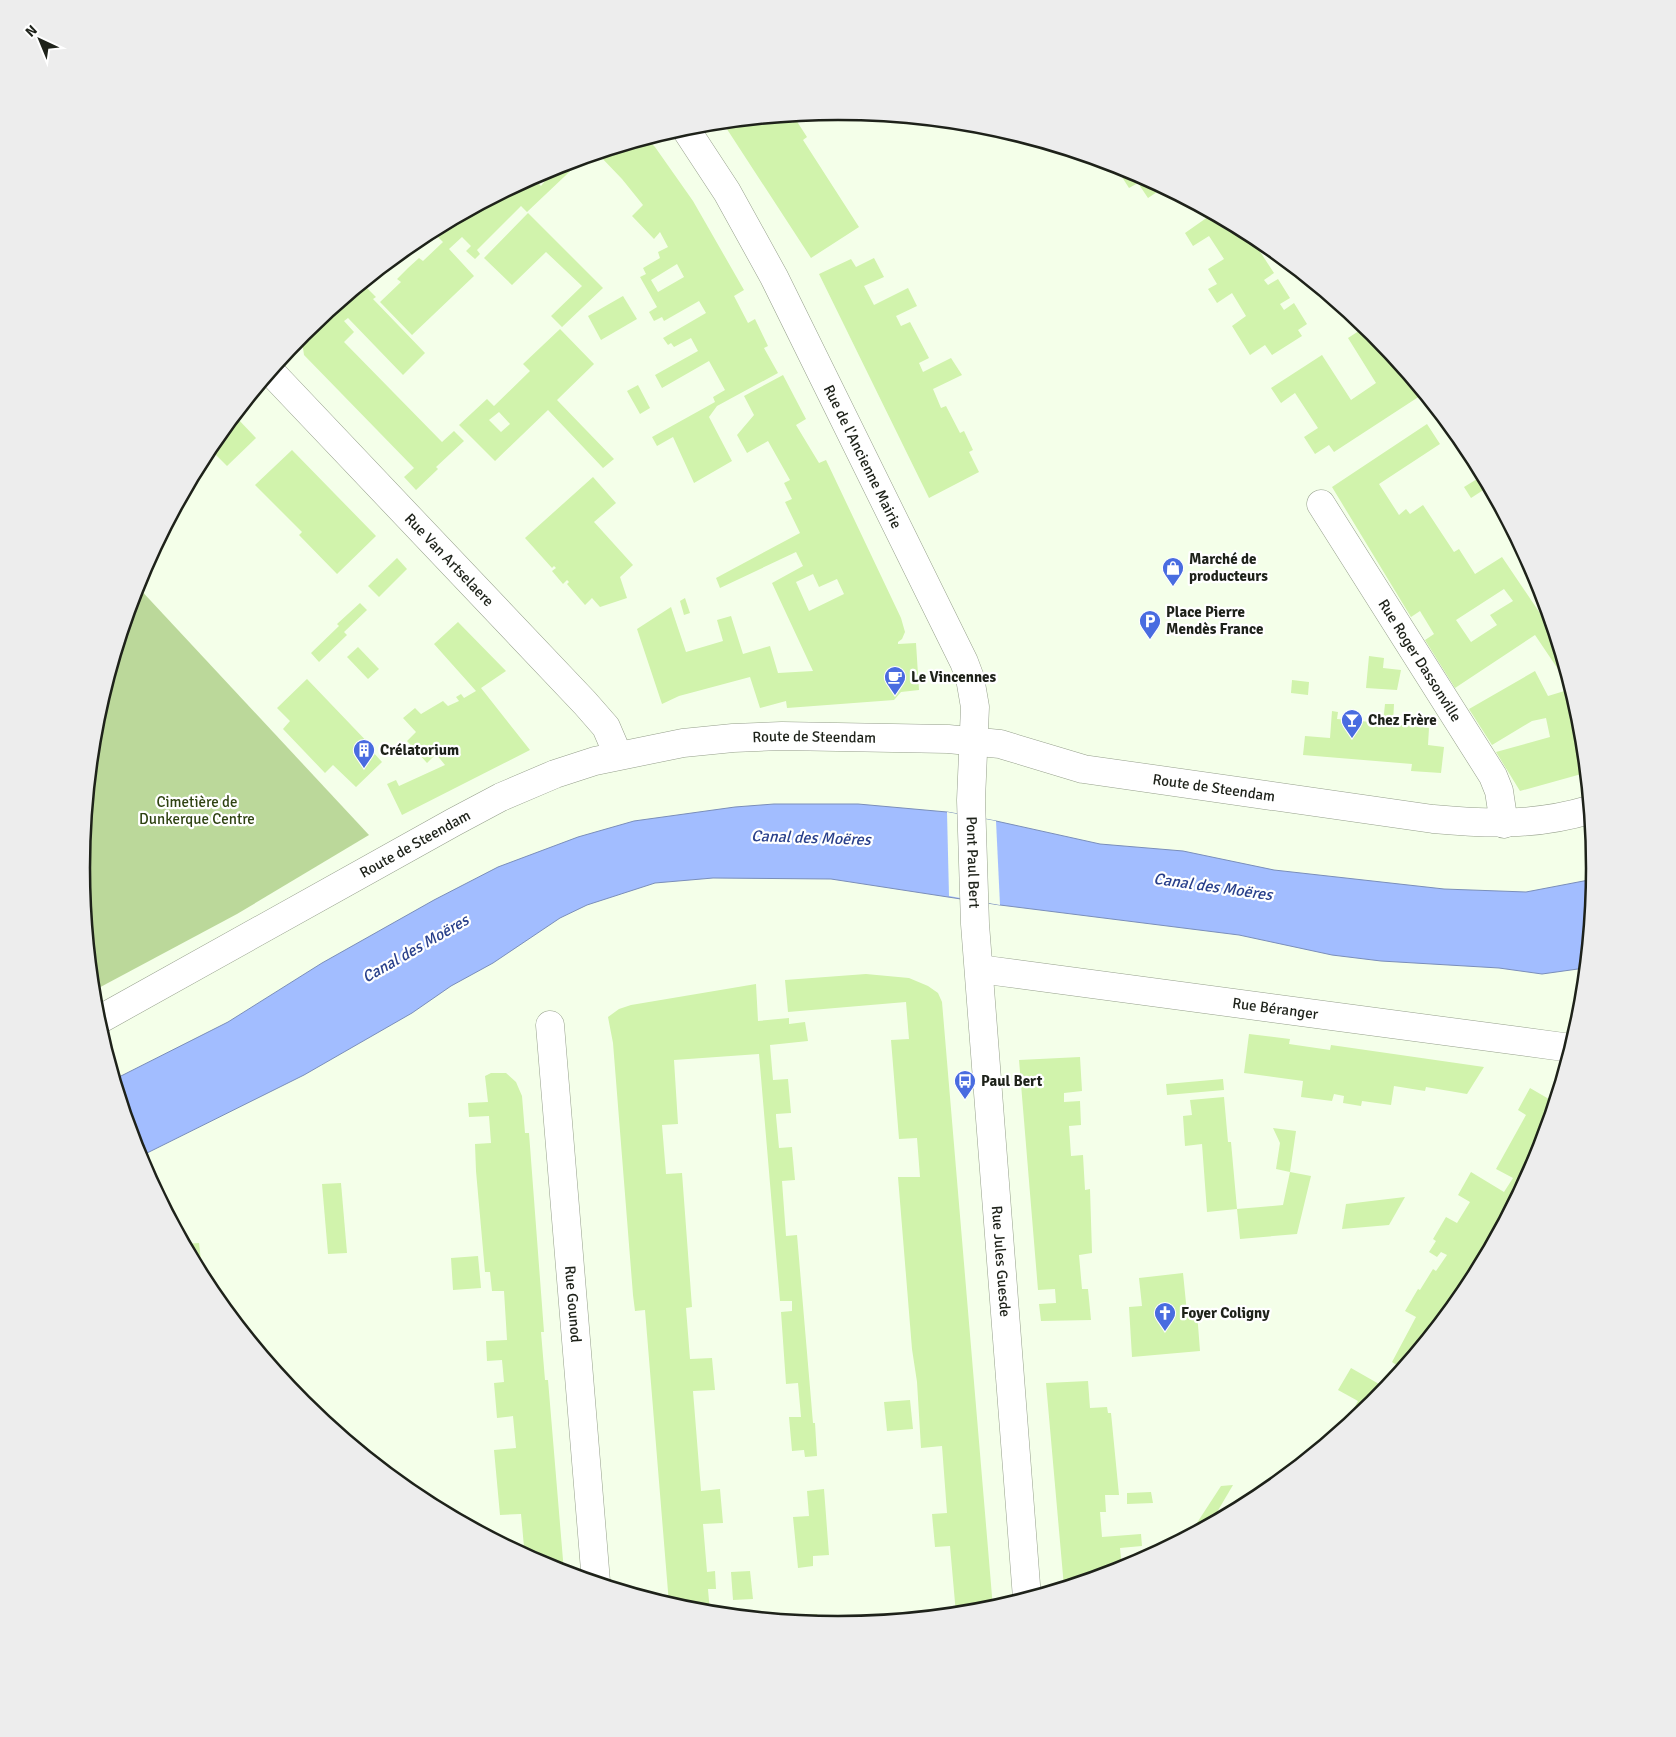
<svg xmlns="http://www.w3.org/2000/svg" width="1676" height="1737" viewBox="0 0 1676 1737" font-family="Signika,sans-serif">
<rect width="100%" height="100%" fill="#f4ffe9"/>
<polygon fill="#bbd89a" points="137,586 369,835 237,914 93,991 81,868 96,721"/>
<polygon fill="#a2bdff" stroke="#7a8eba" points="774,804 858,804 947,812 996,821 1100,844 1183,851 1274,870 1444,889 1526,892 1594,879 1585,968 1542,974 1499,968 1381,961 1332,955 1239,935 1000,905 831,879 713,878 655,883 587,905 560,918 493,963 451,986 412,1013 304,1075 139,1157 115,1079 228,1022 322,963 434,900 498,867 578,837 634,821 735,807"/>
<polygon fill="#f4ffe9" points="947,812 996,821 1000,905 949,896"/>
<g fill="#d1f3ac" fill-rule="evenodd">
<polygon points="787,117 792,123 796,120 807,137 803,140 859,227 811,258 723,123"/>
<path d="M647 139 655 147 693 201 744 290 734 296 748 323 755 319 768 346 764 348 778 373 717 406 709 417 732 461 694 483 673 437 657 446 652 437 715 402 713 397 725 390 709 361 662 388 655 375 698 351 691 338 674 347 671 343 668 345 663 338 706 313 699 301 664 321 662 317 654 321 649 312 657 307 640 277 646 274 643 268 660 258 658 252 668 247 660 232 654 239 632 216 643 205 622 179 598 154ZM677 264 684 277 658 292 651 280Z"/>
<polygon points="584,158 527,212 521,206 477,250 480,254 475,259 466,251 471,246 462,237 449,249 474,276 412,335 380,302 401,282 397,279 408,268 419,258 423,261 443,242 432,231 533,178 541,186 545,181 542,178 544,176 541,173 549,169"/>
<polygon points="1115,166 1128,169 1163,188 1148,198 1138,183 1129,188"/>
<polygon points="528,213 603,288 562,327 551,316 582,286 546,252 512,285 484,258"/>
<polygon points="1212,214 1263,243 1257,247 1274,273 1264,280 1268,285 1278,279 1290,298 1280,304 1284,310 1294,303 1307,324 1298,330 1302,336 1272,355 1265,345 1250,355 1232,326 1246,316 1232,293 1217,303 1208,289 1217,284 1208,269 1224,259 1209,236 1193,246 1185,233"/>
<polygon points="874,258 884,277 864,286 874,305 908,288 917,306 896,316 901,326 910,322 929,358 919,363 923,372 951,358 962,375 933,389 941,408 946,406 960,433 964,431 973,450 969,452 979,472 929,498 819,274 851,259 856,267"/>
<polygon points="363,284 376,297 373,299 425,353 403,375 348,318 344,321 354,332 344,342 442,442 454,431 464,441 436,467 438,469 416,490 404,477 414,468 304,355 301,335"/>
<polygon points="623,296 637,319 601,340 588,316"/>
<polygon points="1365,327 1373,334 1423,394 1334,452 1329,445 1315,454 1304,437 1318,428 1295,393 1281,403 1271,388 1322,355 1351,400 1376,383 1348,338"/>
<path d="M560 329 594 364 557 400 614 459 603 468 548 410 495 461 459 425 487 399 494 406 530 371 523 364ZM499 412 510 424 501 432 489 420Z"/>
<path d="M783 375 806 419 796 425 819 463 826 460 901 618 905 632 902 639 898 642V644L916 643 919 690 901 692 894 700 787 708 786 701 760 708 750 677 679 696 662 704 637 629 671 607 686 652 723 641 717 620 731 616 743 654 770 646 778 673 813 671 772 583 803 566 796 552 720 588 716 578 800 533 785 502 792 499 784 483 790 480 768 441 747 453 737 435 754 415 744 396ZM813 574 819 587 837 579 844 594 809 611 796 582Z"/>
<polygon points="638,385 650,408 640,414 627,391"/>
<polygon points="235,416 256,438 227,466 209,448"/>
<path d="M1427 424 1440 444 1379 484 1399 515 1406 509 1410 514 1423 505 1454 552 1459 549 1475 574 1502 557 1554 634 1570 687 1535 635 1455 688 1425 640 1434 634 1420 611 1411 617 1332 487ZM1504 589 1513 601 1490 615 1497 625 1471 642 1456 620Z"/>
<polygon points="292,450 376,536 337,574 299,535 302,532 255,485"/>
<polygon points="1482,476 1488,487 1471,498 1464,487"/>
<polygon points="593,477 616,503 594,522 633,565 620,577 627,598 600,607 592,598 585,605 567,584 569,582 567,580 563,584 552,571 556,568 554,566 552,568 525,538"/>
<polygon points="397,558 407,569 379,597 368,586"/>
<polygon points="685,598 690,613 684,615 680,601"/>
<polygon points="360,603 367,610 344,632 347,635 319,662 311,653 339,626 337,624"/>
<polygon points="458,622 506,671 481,688 530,750 402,815 387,784 396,780 399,786 445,765 436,754 427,763 407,741 416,732 403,718 415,708 421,714 443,701 448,706 459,701 456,697 461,694 464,698 476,691 434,644"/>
<polygon points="358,647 379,669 368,679 347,657"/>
<polygon points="1369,656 1384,658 1383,668 1401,670 1397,690 1366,688"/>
<polygon points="1535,671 1548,696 1571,689 1580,721 1585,773 1520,791 1496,752 1550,737 1546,718 1532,721 1492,745 1469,709"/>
<polygon points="307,679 374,749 372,751 382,762 356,787 333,765 325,773 283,729 290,721 277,708"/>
<polygon points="1292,680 1309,682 1308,695 1291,693"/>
<polygon points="1385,704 1394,704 1393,724 1429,728 1428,745 1444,747 1441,773 1411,771 1412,764 1303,755 1305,736 1330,738 1332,711 1338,712 1337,719 1383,723"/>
<polygon points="866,974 909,978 928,986 938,993 942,1002 993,1608 985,1611 956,1614 950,1546 935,1547 932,1514 947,1513 942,1446 921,1448 917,1382 912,1349 898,1177 920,1177 917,1138 899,1139 891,1040 909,1039 906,1002 788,1012 785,980"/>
<polygon points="756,984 758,1021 789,1018 789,1024 805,1022 808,1041 770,1045 773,1080 788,1079 791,1113 776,1114 776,1116 779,1148 792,1147 795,1180 782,1181 786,1236 797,1235 813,1423 815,1423 817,1456 805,1457 804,1450 792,1451 789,1417 801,1417 798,1383 786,1384 781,1312 792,1311 792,1301 780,1301 759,1054 674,1060 678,1124 662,1125 666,1174 682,1173 692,1307 686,1308 690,1359 712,1358 715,1390 693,1391 701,1491 720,1489 723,1523 703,1524 707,1572 715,1571 716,1589 708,1589 710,1613 690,1611 669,1604 645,1310 635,1311 633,1295 613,1043 608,1017 619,1009 631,1005"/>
<polygon points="1249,1034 1290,1039 1289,1044 1330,1050 1331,1045 1484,1067 1467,1094 1426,1087 1425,1091 1394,1086 1391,1105 1362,1101 1361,1106 1343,1103 1344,1096 1334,1094 1332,1101 1301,1097 1303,1081 1244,1073"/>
<polygon points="1080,1057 1082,1091 1064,1093 1064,1102 1080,1101 1081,1125 1069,1126 1071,1156 1083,1155 1085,1190 1090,1189 1092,1253 1079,1255 1082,1289 1088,1289 1091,1320 1041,1321 1039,1304 1056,1303 1055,1289 1038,1290 1019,1060"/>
<polygon points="491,1073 506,1073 516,1082 522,1096 525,1133 529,1133 544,1332 541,1332 545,1380 548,1380 564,1572 548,1568 511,1548 524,1547 521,1514 500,1515 494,1450 516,1448 513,1416 497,1418 494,1383 504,1382 502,1360 487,1361 486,1341 507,1340 504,1291 492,1291 490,1272 485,1272 476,1171 475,1144 491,1143 489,1116 469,1117 468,1103 488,1102 485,1076"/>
<polygon points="1223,1079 1224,1090 1167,1095 1166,1084"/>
<polygon points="1530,1088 1554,1102 1537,1158 1467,1289 1387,1386 1398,1366 1392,1362 1416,1317 1405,1311 1418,1289 1420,1290 1433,1269 1436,1271 1447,1255 1441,1252 1437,1257 1429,1252 1436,1241 1433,1239 1446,1217 1457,1223 1470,1202 1458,1195 1471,1172 1504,1192 1513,1178 1496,1169 1526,1115 1518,1110"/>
<polygon points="1224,1097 1228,1142 1231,1142 1237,1209 1207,1212 1202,1144 1185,1146 1183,1116 1192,1115 1190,1100"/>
<polygon points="1273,1128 1296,1131 1290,1172 1311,1176 1297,1234 1240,1239 1237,1209 1283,1205 1290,1172 1276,1169 1280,1143"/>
<polygon points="341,1183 347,1253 328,1254 322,1184"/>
<polygon points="1405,1197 1389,1225 1342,1229 1346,1204"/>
<polygon points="199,1243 201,1261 194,1261 185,1244"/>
<polygon points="478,1256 481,1288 453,1290 451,1258"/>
<polygon points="1183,1273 1187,1313 1197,1312 1200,1351 1132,1357 1129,1307 1142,1306 1139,1278"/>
<polygon points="1351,1368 1386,1388 1373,1404 1355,1418 1358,1413 1353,1410 1358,1401 1338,1390"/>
<polygon points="1088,1381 1090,1408 1107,1407 1108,1413 1111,1413 1119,1495 1105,1495 1106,1512 1100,1512 1102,1537 1141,1534 1142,1546 1120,1548 1122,1569 1064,1587 1046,1383"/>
<polygon points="910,1400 913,1429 887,1431 884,1402"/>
<polygon points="1233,1485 1210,1524 1201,1528 1193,1529 1221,1486"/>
<polygon points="824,1489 829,1555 813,1556 813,1566 798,1568 793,1517 809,1516 807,1491"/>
<polygon points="1151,1492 1153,1503 1127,1504 1127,1493"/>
<polygon points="750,1571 753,1599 733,1600 731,1572"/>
<polygon points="817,1614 818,1623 797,1621 797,1616"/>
</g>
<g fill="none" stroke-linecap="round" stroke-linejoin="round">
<g stroke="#959f8b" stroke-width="29">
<g id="minor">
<path id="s1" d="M685 128 727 192 774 277 964 662 970 678 975 707 971 800 975 924 1027 1598"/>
<path id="s2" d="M271 372 585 703 606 727 618 755"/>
<path id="s3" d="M1321 504 1493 776 1499 791 1504 824"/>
<path id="s4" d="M979 969 1571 1048"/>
<path id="s5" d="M550 1025 596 1582"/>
</g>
</g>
<g stroke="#959f8b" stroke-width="29">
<g id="tertiary">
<path id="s6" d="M97 1021 454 822 501 797 555 774 595 761 683 743 733 738 782 736 948 739 1000 744 1083 769 1433 819C1488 824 1535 826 1589 810"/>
</g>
</g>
<use href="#minor" stroke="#fff" stroke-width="28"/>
<use href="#tertiary" stroke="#fff" stroke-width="28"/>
</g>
<defs>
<g id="shop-pin" transform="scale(1.125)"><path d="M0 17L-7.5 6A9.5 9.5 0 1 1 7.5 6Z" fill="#496ce0" stroke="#fff"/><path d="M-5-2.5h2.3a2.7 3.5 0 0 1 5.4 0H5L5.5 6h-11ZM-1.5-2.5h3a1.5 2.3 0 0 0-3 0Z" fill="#fff"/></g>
<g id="parking-pin" transform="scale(1.125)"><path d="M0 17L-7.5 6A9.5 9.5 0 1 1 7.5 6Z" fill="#496ce0" stroke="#fff"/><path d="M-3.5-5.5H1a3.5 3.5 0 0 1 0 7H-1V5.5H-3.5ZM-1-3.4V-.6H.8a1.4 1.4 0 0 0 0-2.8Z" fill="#fff"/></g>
<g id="cafe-pin" transform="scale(1.125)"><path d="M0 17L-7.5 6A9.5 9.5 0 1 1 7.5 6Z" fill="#496ce0" stroke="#fff"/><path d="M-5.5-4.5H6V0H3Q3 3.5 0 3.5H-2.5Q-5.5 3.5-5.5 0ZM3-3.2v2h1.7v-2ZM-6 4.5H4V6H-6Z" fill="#fff"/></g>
<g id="bar-pin" transform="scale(1.125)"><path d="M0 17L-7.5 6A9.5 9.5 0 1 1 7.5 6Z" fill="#496ce0" stroke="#fff"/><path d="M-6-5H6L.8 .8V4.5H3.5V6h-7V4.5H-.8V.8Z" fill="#fff"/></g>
<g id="building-pin" transform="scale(1.125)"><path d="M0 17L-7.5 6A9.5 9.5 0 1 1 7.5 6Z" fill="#496ce0" stroke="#fff"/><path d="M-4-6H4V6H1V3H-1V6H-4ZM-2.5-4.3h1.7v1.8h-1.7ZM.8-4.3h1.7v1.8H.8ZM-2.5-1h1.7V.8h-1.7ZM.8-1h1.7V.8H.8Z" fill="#fff"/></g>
<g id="bus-pin" transform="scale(1.125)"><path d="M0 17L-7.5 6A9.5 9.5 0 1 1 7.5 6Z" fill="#496ce0" stroke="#fff"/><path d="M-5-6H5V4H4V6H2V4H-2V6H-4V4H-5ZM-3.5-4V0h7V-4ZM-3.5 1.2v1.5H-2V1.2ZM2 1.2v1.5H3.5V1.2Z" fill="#fff"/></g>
<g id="church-pin" transform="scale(1.125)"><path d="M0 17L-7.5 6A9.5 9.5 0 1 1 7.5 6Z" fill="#496ce0" stroke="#fff"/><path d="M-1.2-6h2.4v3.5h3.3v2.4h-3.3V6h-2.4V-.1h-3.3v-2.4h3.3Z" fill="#fff"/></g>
</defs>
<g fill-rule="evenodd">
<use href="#shop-pin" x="1173" y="568"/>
<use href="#parking-pin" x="1150" y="621"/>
<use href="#cafe-pin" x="895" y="677"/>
<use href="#bar-pin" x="1352" y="720"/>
<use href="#building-pin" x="364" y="750"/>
<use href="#bus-pin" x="965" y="1081"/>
<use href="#church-pin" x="1165" y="1313"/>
</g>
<g text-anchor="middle" stroke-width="4.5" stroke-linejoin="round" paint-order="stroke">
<g font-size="15" fill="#1e221a" stroke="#fff">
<text dy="5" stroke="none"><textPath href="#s1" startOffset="374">Rue de l'Ancienne Mairie</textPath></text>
<text dy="5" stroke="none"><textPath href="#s2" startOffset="259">Rue Van Artselaere</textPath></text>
<text dy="5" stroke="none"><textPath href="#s3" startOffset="185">Rue Roger Dassonville</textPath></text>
<text dy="5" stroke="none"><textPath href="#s6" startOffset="784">Route de Steendam</textPath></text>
<text dy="5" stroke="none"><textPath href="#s6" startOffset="1189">Route de Steendam</textPath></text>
<text dy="5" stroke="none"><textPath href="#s6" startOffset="364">Route de Steendam</textPath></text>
<text dy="5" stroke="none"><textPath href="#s1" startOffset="805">Pont Paul Bert</textPath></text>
<text dy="5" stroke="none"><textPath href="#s4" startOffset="299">Rue Béranger</textPath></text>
<text dy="5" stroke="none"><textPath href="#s1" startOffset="1205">Rue Jules Guesde</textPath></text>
<text dy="5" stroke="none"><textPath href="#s5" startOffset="280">Rue Gounod</textPath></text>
</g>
<g font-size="15" font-weight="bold" fill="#1e221a" stroke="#fff" text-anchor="start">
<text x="1189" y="564">Marché de<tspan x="1189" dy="17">producteurs</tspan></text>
<text x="1166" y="617">Place Pierre<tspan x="1166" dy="17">Mendès France</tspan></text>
<text x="911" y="682">Le Vincennes</text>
<text x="1368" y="725">Chez Frère</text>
<text x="380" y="755">Crélatorium</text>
<text x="981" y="1086">Paul Bert</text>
<text x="1181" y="1318">Foyer Coligny</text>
</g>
<g font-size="15" fill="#2e4211" stroke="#fff">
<text x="197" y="807">Cimetière de<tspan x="197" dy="17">Dunkerque Centre</tspan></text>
</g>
<g font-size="16" font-style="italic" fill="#29408b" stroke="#fff">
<text transform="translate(811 837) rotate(2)" y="6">Canal des Moëres</text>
<text transform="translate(1213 886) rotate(8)" y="6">Canal des Moëres</text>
<text transform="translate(415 948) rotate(-30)" y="6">Canal des Moëres</text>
</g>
</g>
<path d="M0 0H1676V1737H0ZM90 868a748 748 0 1 1 1496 0a748 748 0 1 1-1496 0Z" fill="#ededed" fill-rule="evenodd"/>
<path fill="none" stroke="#1e221a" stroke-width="2.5" d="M90 868a748 748 0 1 1 1496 0a748 748 0 1 1-1496 0Z"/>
<g transform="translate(40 40) rotate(316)" stroke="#ffffff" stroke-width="4" paint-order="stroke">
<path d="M0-4L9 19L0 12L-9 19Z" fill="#1e221a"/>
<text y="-8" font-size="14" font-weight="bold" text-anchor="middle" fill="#1e221a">N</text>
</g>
</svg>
